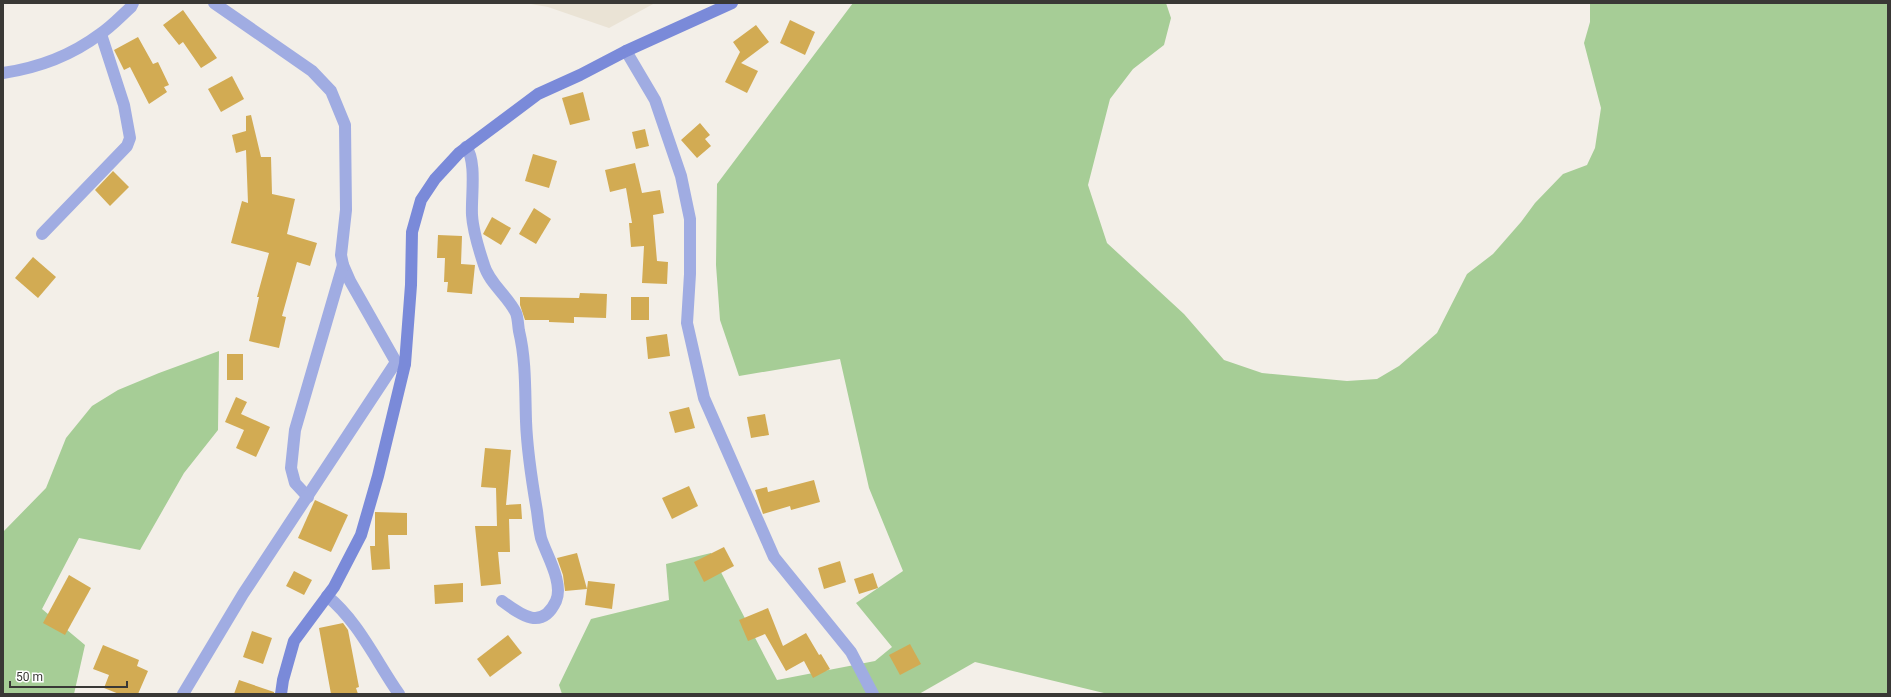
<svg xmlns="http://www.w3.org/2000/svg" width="1891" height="697" viewBox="0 0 1891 697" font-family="Roboto,sans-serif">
<rect width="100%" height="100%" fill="#f3efe8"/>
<polygon fill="#eae3d5" points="525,3 655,3 609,28 548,7"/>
<g fill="#a6cd96">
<polygon points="853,3 1166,3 1171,18 1164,45 1133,69 1110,99 1088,185 1107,243 1184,314 1224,360 1262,373 1347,381 1377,379 1399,366 1437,333 1467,274 1493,254 1521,222 1535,203 1563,174 1587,165 1595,148 1601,108 1584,43 1590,22 1590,3 1888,3 1888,694 1108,694 975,662 919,694 562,694 559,685 591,619 669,600 666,564 711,553 777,680 875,661 892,647 856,603 903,571 869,488 840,359 739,376 720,320 716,265 717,184"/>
<polygon points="219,351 218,430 184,473 140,550 79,538 42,609 85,645 74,694 3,694 3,532 46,488 66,438 92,406 118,390 159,373"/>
</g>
<g fill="#d2ab53">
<polygon points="183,10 217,58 201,68 183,42 179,45 163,25"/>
<polygon points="790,20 815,32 805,55 780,43"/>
<polygon points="756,25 769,42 741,63 758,71 747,93 725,82 740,52 733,42"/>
<polygon points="138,37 153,64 158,62 169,85 164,87 167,92 149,104 130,67 124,70 114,50"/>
<polygon points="232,76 244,99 221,112 208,89"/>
<polygon points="583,92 590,120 570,125 562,98"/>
<polygon points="251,115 261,157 271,157 272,194 295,199 287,234 317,243 310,266 297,262 282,316 286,317 279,348 249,341 259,297 257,297 269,253 231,243 242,201 248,203 246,150 236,153 232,135 246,131 246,116"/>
<polygon points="700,123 710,135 705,139 711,146 697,158 681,140"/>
<polygon points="645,129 649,146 636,149 632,132"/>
<polygon points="533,154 557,161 549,188 525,181"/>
<polygon points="635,163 642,193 660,190 664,213 653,215 657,261 668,262 667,284 642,283 644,246 631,247 629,223 632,223 626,188 610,192 605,170"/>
<polygon points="113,171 129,187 110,206 95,190"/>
<polygon points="534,208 551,219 536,244 519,234"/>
<polygon points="492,217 511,228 501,245 483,234"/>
<polygon points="438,235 462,236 461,264 475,265 472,294 447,292 448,282 444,282 445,258 437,258"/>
<polygon points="33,257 56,277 38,298 15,278"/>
<polygon points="580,293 607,294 606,318 574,317 574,323 549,322 549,320 525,320 520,305 520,297 579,298"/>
<rect x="631" y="297" width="18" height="23"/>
<polygon points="667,334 670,356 648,359 646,337"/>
<rect x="227" y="354" width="16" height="26"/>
<polygon points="236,397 247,402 241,414 270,427 256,457 236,448 244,430 225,422"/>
<polygon points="689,407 695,428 675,433 669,412"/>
<polygon points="765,414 769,435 751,438 747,417"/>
<polygon points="485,448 511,450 506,505 521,504 522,519 509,519 510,552 498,552 501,584 481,586 475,526 497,526 496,488 481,487"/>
<polygon points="814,480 820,502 791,510 790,506 763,514 755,490 767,487 768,492"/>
<polygon points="689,486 698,506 672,519 662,498"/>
<polygon points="315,500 348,515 331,552 298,538"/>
<polygon points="375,512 407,513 407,535 388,535 390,569 372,570 370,546 375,546"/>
<polygon points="724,547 734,566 704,582 694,562"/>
<polygon points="577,553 587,589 565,591 563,575 557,558"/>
<polygon points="840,561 846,582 824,589 818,568"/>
<polygon points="294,571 312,580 304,595 286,586"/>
<polygon points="873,573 878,588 859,594 854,579"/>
<polygon points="69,575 91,588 65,635 43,623"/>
<polygon points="588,581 615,584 612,609 585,605"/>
<polygon points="463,583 463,602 435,604 434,585"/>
<polygon points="768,608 783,646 806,633 819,655 821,654 830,669 813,678 804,661 786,671 765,634 748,641 739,620"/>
<polygon points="343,623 348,630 359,687 356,688 358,694 331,694 319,628"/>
<polygon points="252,631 272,638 263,664 243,657"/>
<polygon points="508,635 522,653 490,677 477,659"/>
<polygon points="910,644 921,664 900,675 889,655"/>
<polygon points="103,645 139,660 137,666 148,671 138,694 119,694 104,688 109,675 93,669"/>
<polygon points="239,680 274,692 274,694 234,694"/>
</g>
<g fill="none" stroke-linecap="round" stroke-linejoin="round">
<g stroke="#a0ace2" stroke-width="12">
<polyline points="214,3 312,71 331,91 345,125 346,210 341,255 343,265 350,281 396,362 405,364"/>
<polyline points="626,51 655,100 681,176 690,219 690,274 687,323 704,398 774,557 851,652 873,694"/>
<path d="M3 73C37 68 72 55 100 34 111 27 121 16 131 7L133 3"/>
<path d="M466 147C477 161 471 197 472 215 473 231 479 250 484 265 489 283 508 296 516 313 518 318 518 325 519 331 526 360 525 391 526 421 527 450 532 482 537 511 538 519 539 529 541 538 546 554 564 583 556 601 542 631 521 615 502 601"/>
<polyline points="42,234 127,146 130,138 124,105 101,34"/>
<polyline points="308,497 295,483 291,468 295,430 343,265"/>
<path d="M327 596C358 621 376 661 399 694"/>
<polyline points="183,694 243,594 396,362"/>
</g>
<polyline stroke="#7a8ad9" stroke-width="12" points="281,694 283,680 294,641 334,587 361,535 378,476 405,364 411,285 412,232 421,200 435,179 459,153 538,94 580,75 626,51 732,3"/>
</g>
<rect width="1891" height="697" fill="none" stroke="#393835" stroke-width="8"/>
<path d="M10 681v6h117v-6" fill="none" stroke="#393835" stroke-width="2"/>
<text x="16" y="681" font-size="12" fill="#393835" stroke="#ffffff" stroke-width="3" paint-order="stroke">50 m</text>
</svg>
